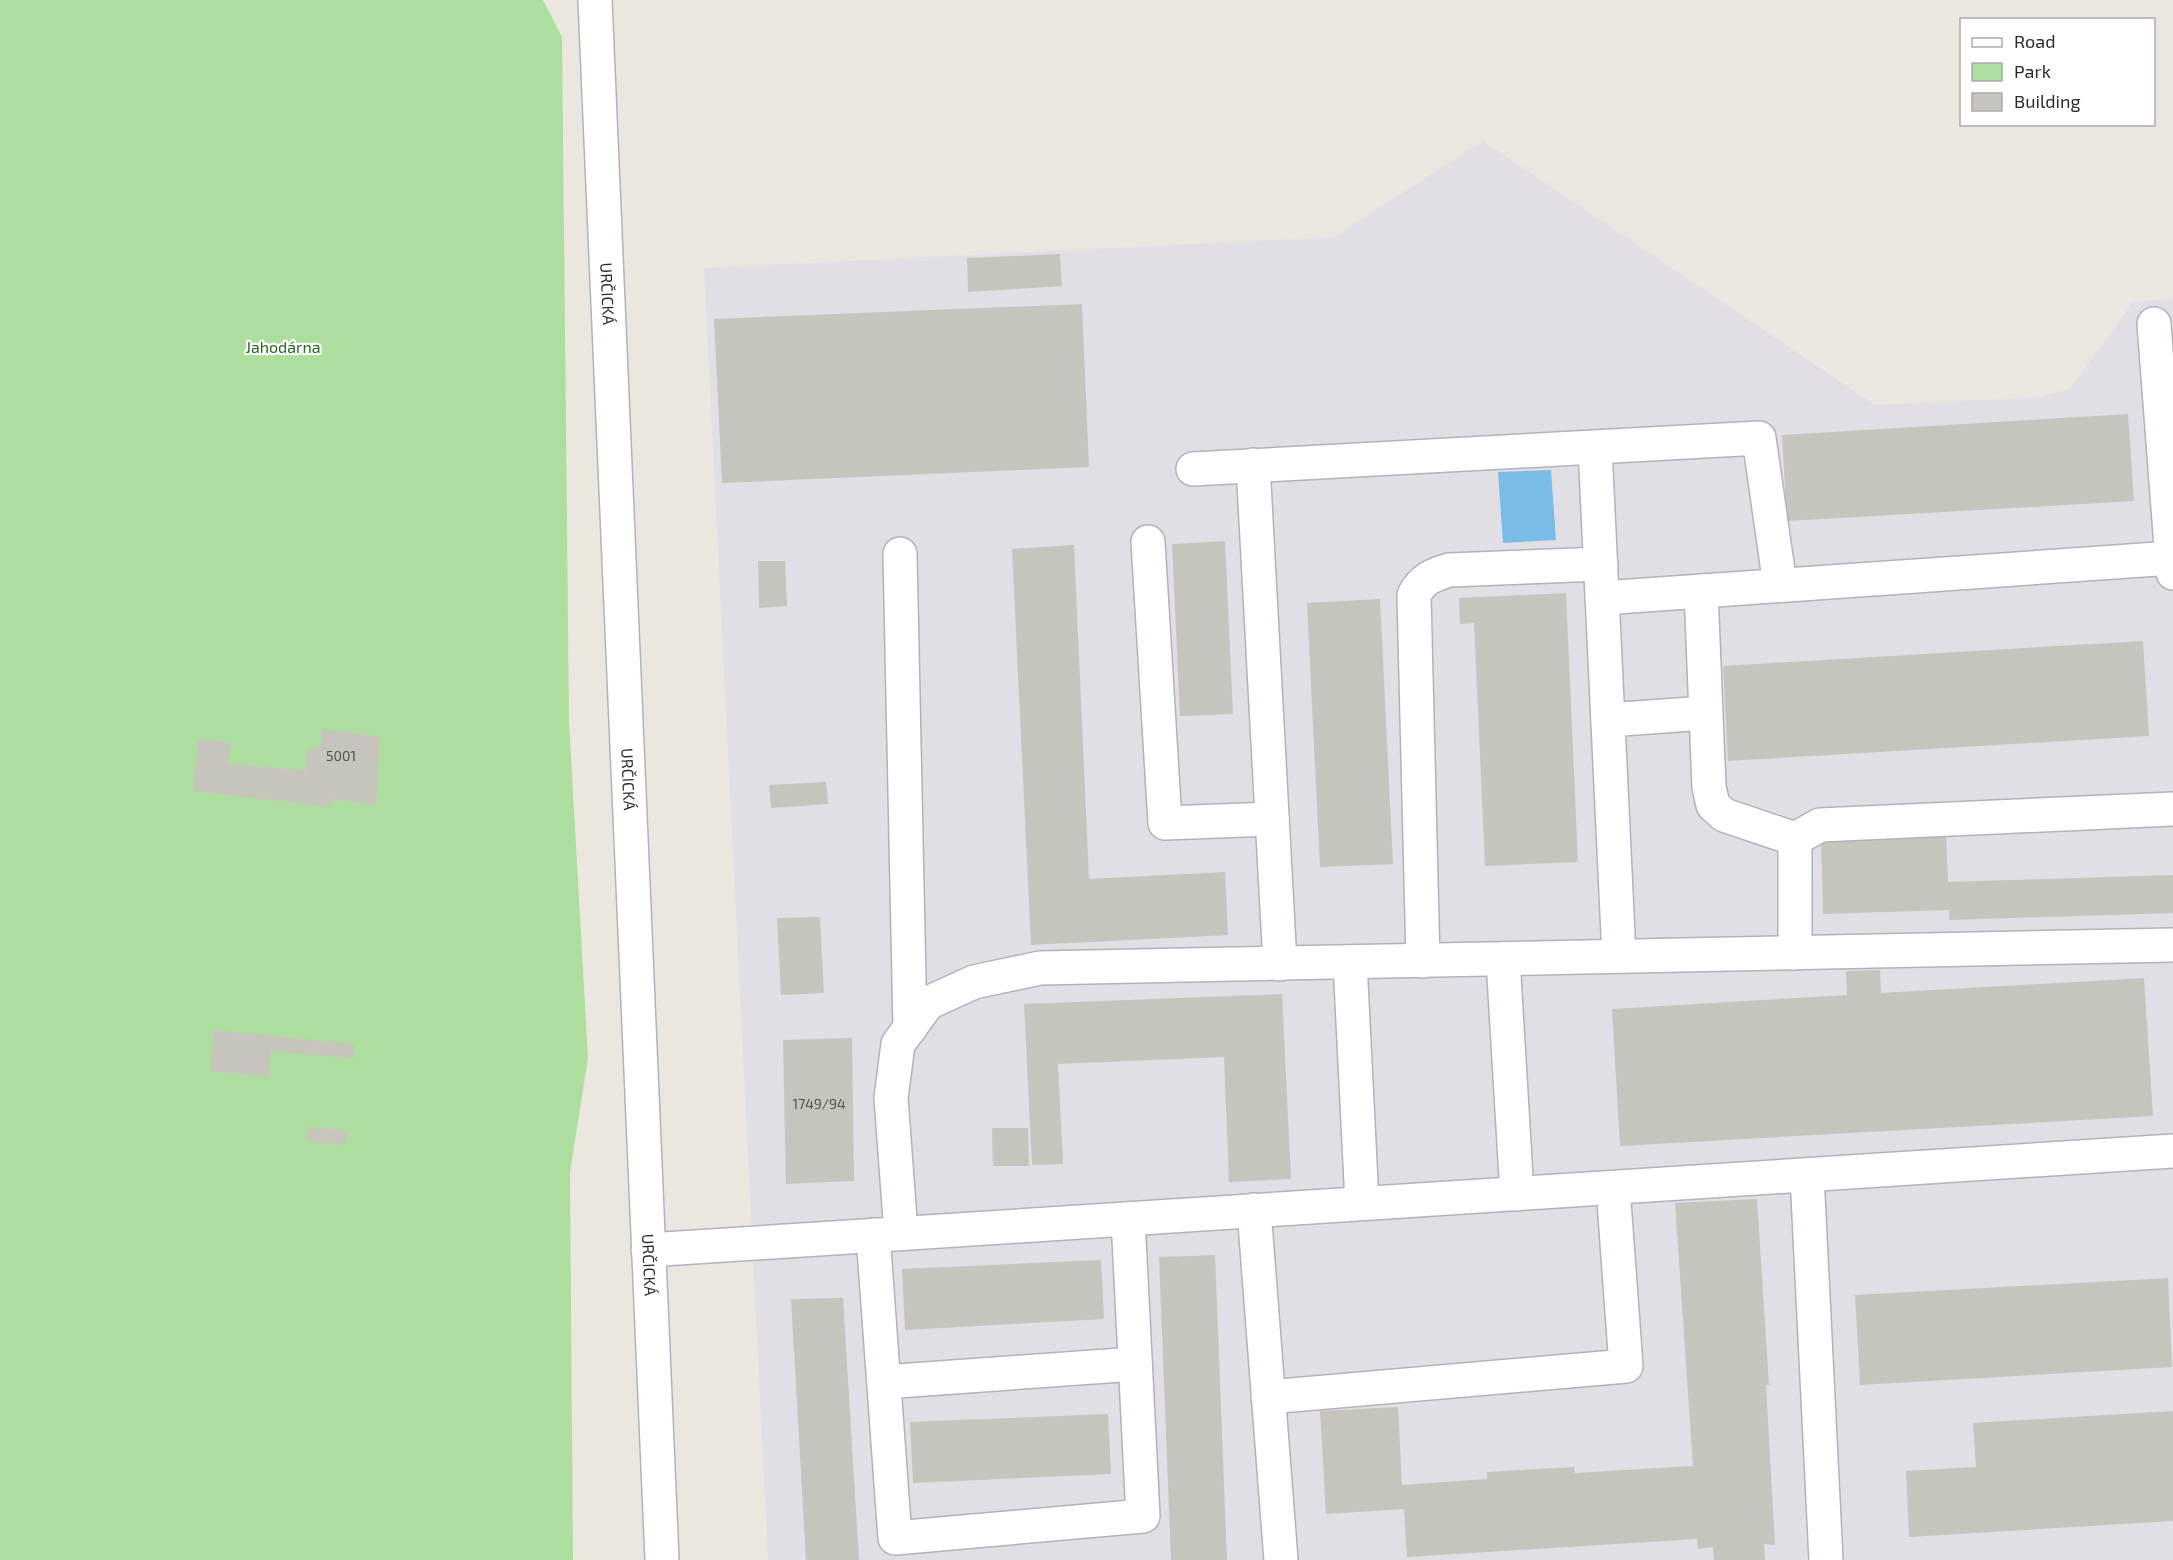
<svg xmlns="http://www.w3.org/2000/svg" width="2173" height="1560" viewBox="0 0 2173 1560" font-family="'Exo 2',sans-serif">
<rect width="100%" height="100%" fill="#ece7de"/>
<polygon fill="#e1dee5" points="1483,141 1875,405 2040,397 2070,389 2133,302 2173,298 2173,1560 768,1560 704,268 1334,237"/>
<polygon fill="#adde9e" points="0,0 543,0 562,37 569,721 588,1058 570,1172 573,1560 0,1560"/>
<polygon fill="#79bce6" points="1551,470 1556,540 1503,543 1498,472"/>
<g fill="#c7c4bd">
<polygon points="1060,254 1062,286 968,292 967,258"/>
<polygon points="1082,304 1089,467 722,483 714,319"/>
<polygon points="2128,414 2134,501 1787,521 1782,435"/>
<polygon points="1225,541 1233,714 1180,716 1172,544"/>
<polygon points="1074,545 1089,879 1225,872 1228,935 1031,945 1012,549"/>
<polygon points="758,561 785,561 787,606 759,608"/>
<polygon points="1566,593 1578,862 1485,866 1474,623 1460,624 1459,598"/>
<polygon points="1380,599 1393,864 1320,867 1307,603"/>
<polygon points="2143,641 2149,736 1728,761 1723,666"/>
<polygon points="322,729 380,736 376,805 332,799 331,807 193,791 198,739 231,742 228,763 306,771 307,748 320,749"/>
<polygon points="826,782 828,804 771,808 769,785"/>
<polygon points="1946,835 1948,882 2173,875 2173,913 1949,920 1949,910 1823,914 1821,839"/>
<polygon points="820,917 824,993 781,995 777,918"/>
<polygon points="1880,970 1881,993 2144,978 2153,1116 1620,1146 1612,1009 1847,995 1846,971"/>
<polygon points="1282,994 1291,1179 1229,1182 1224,1057 1058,1064 1063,1164 1032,1165 1024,1004"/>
<polygon points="214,1030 355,1044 353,1059 271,1051 269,1077 210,1071"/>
<polygon points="852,1038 854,1181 786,1184 783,1040"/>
<polygon points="308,1127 347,1130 346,1145 307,1141"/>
<polygon points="992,1128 1028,1128 1029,1166 993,1166"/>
<polygon points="1757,1199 1769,1385 1766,1385 1775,1545 1764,1544 1765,1560 1714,1560 1713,1547 1698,1549 1697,1539 1407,1557 1404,1509 1326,1514 1320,1411 1398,1407 1402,1485 1487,1479 1487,1472 1574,1467 1575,1473 1693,1466 1675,1203"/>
<polygon points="1215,1255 1227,1560 1171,1560 1159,1257"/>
<polygon points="1101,1260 1104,1319 905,1330 902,1269"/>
<polygon points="2168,1278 2172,1367 1860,1385 1855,1295"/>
<polygon points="843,1298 859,1560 806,1560 791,1299"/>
<polygon points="2173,1411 2173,1521 1909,1537 1906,1471 1976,1467 1973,1423"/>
<polygon points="1108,1414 1111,1474 913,1483 910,1422"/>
</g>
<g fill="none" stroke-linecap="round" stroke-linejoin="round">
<g stroke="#b1b2bd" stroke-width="36">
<g id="minor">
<path id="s1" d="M595 0 662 1560"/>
<polyline points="2154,324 2173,573"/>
<polyline points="1595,447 1619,956"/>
<polyline points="1253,465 1280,964"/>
<polyline points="1193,469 1759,438 1780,585"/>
<polyline points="1148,542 1165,823 1272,819"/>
<polyline points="900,554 910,1028"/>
<polyline points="1701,591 1709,787 1713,805 1724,815 1795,839"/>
<polyline points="1602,598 2172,558"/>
<polyline points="1608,720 1705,713"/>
<polyline points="1795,953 1795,839 1820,825 2173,809"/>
<polyline points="1503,959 1517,1194"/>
<path d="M1423 961 1414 595C1422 579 1433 575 1449 570L1601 564"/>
<polyline points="1350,962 1362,1203"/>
<polyline points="1807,1175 1826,1560"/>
<polyline points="1254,1210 1281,1560"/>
<polyline points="901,1233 891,1098 898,1044 928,1003 974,982 1040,968 2173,945"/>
<polyline points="873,1235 895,1538 1143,1516 1128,1219"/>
<polyline points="648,1250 2173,1151"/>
<polyline points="884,1382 1135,1364"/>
<polyline points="1268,1397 1626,1366 1613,1188"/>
</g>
</g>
<use href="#minor" stroke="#fff" stroke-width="33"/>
</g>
<g text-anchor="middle" stroke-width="4.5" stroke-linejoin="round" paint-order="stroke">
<g font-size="14" fill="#525150">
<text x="341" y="761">5001</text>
<text x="819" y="1109">1749/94</text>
</g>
<g font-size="16" fill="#2b2b2b" stroke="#fff">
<text dy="6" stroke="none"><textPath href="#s1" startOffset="294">URČICKÁ</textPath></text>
<text dy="6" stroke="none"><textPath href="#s1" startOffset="780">URČICKÁ</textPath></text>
<text dy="6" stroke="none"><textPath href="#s1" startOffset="1266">URČICKÁ</textPath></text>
</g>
<g font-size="16" fill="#266320" stroke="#fff">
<text x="283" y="353">Jahodárna</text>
</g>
</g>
<rect x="1960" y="18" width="195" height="108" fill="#ffffff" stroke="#aaaaaa" stroke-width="1.5"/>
<rect x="1972" y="38" width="30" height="9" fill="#ffffff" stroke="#aaaaaa" stroke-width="1.5"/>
<text x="2014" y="48" font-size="18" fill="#2b2b2b">Road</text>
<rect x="1972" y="63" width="30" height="18" fill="#adde9e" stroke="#aaaaaa" stroke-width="1.5"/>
<text x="2014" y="78" font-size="18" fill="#2b2b2b">Park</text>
<rect x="1972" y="93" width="30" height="18" fill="#c7c4bd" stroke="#aaaaaa" stroke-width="1.5"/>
<text x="2014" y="108" font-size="18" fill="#2b2b2b">Building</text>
</svg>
